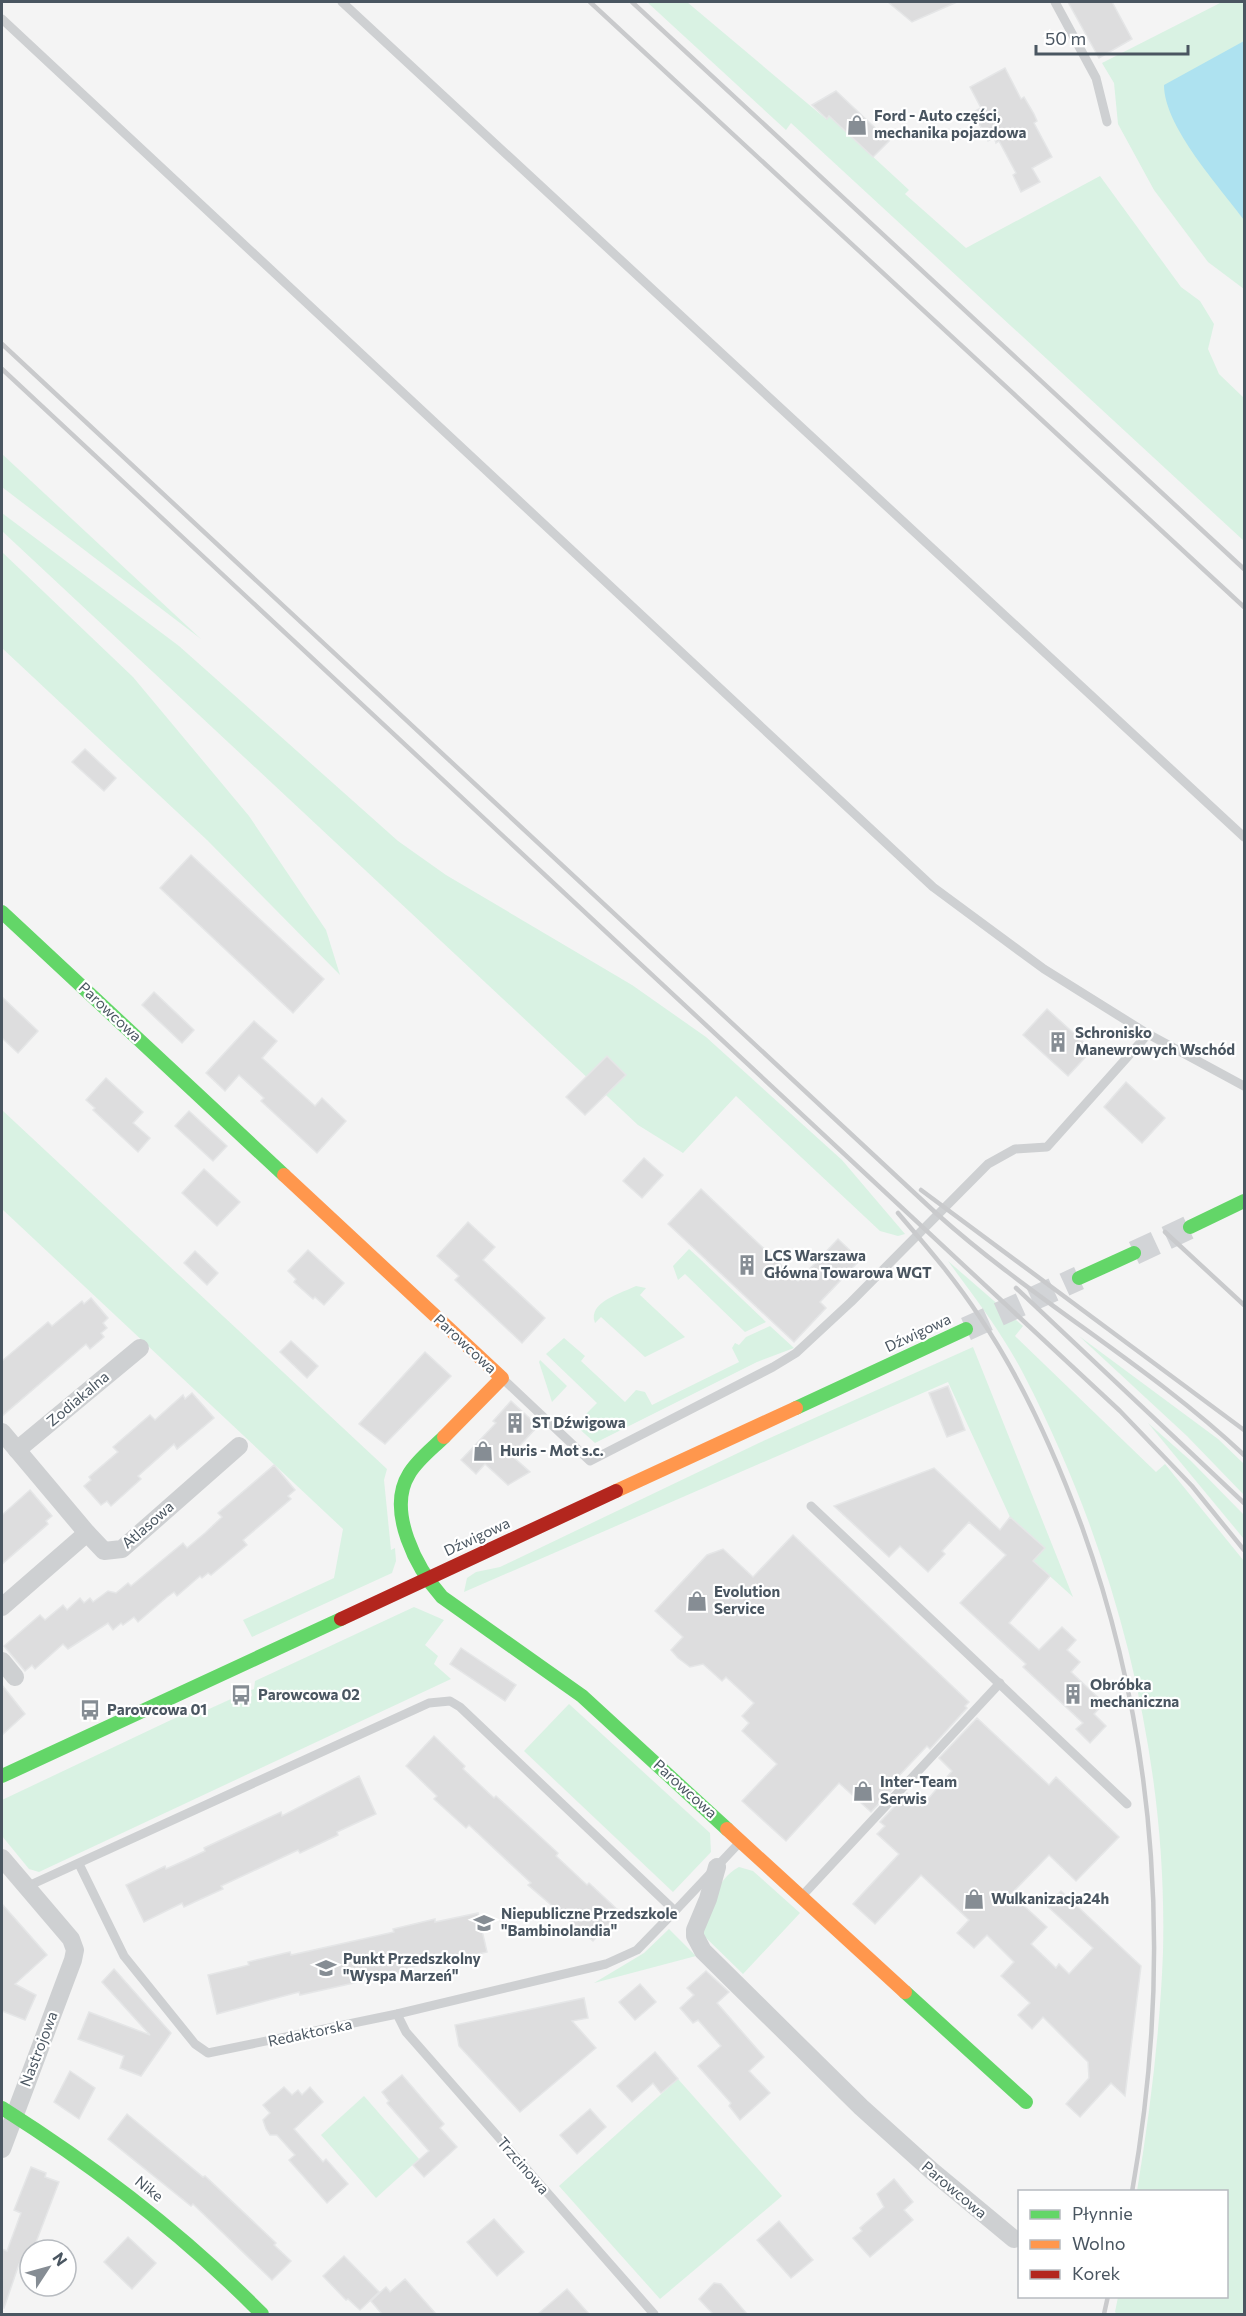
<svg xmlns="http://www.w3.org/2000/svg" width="1246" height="2316" viewBox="0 0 1246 2316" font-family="Commissioner,sans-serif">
<rect width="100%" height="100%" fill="#f4f4f4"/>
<g fill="#d9f2e3">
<polygon points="647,2 687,2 826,119 829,116 909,190 905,194 966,248 1100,176 1181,287 1200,301 1214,324 1208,349 1219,374 1244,398 1244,541 791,123 786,130"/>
<polygon points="1222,2 1244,2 1244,289 1208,262 1154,190 1118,124 1114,83 1102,63"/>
<polygon points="2,454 201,639 2,487"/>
<polygon points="2,513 179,646 398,841 446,875 632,985 706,1037 842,1160 905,1234 898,1236 880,1231 736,1096 683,1153 638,1125 2,531"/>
<polygon points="2,552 133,677 249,816 326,930 340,975 207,840 2,648"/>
<polygon points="2,1110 387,1469 384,1480 391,1550 395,1548 396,1561 392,1573 252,1637 243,1620 334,1578 343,1529 2,1209"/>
<polygon points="689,1249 699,1258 766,1322 745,1332 685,1274 678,1280 673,1266"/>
<path d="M948 1261 1023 1326 1015 1336 1156 1472 1165 1464 1244 1561V2314H1117L1115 2312 1118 2297 1226 2296V2192L1137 2191C1150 2112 1160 2032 1163 1952 1168 1754 1115 1551 1024 1375 1003 1334 975 1298 948 1261Z"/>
<path d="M636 1286 646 1288 640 1295 685 1337 645 1357 601 1317 595 1323C587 1302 622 1293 636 1286Z"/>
<polygon points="770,1326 794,1348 757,1362 595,1443 575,1425 597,1403 546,1354 564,1338 585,1356 581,1361 625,1402 636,1390 645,1392 652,1405 739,1362 732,1348 735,1343 739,1345 746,1337"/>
<polygon points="1079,1336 1218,1439 1244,1464 1244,1495 1187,1436"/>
<polygon points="973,1347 1073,1597 1033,1561 1045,1548 1010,1517 948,1382 464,1592 467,1578 476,1572 500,1567 761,1442"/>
<polygon points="540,1360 567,1386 552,1402 539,1362"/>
<polygon points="1148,1423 1191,1461 1244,1515 1244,1539"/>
<polygon points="414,1607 444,1620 425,1645 438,1656 434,1664 451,1679 39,1872 29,1869 2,1836 2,1800 192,1710 198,1714 231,1699 235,1705 252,1696 251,1690 254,1689 255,1681"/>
<polygon points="569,1704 710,1833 711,1852 673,1892 524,1751"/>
<path d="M739 1867 753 1871 800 1913 743 1974 701 1933C709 1909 715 1880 739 1867Z"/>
<polygon points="669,1929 696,1956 594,1983 644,1953"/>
<polygon points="678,2079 782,2196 660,2299 559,2186"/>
<polygon points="364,2096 419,2159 376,2198 321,2135"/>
</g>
<path fill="#aee2f0" d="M1244 41V220C1220 187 1164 127 1164 85Z"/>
<g fill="#ddddde" stroke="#e5e6e7" stroke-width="1.5">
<polygon points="888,2 957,2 912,22"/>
<polygon points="1068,2 1112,2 1132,39 1099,58"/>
<polygon points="1005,68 1021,99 1024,97 1034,114 1037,121 1034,123 1052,157 1032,168 1040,182 1021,192 1013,175 1016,173 999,141 996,143 994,137 988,141 973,112 981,108 970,87"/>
<polygon points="836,91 889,141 873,157 829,116 827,119 812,105"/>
<polygon points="85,749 116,778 104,791 72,762"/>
<polygon points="191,855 324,979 293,1013 160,888"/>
<polygon points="154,992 194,1030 182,1043 142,1005"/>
<polygon points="2,997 38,1031 18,1053 2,1038"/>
<polygon points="1047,1009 1092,1050 1068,1076 1023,1035"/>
<polygon points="254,1021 277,1041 262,1058 315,1106 322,1098 346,1121 317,1153 261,1101 264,1098 239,1075 225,1091 206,1073"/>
<polygon points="607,1056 626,1075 585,1115 566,1097"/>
<polygon points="106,1078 143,1112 133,1123 150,1138 138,1152 93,1110 95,1108 86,1100"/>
<polygon points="1126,1082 1165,1118 1142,1143 1104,1107"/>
<polygon points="189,1111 227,1146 213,1161 175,1126"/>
<polygon points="644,1158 663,1175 642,1198 623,1181"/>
<polygon points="204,1169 240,1202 217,1226 182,1193"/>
<polygon points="701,1189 798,1281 838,1239 860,1260 820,1302 826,1308 794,1342 668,1224"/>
<polygon points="468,1222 495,1247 483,1260 545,1318 522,1343 455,1280 459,1276 437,1256"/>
<polygon points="308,1250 344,1283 324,1305 315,1297 313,1299 294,1282 296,1279 288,1271"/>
<polygon points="195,1251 218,1273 207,1285 184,1263"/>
<polygon points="91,1298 108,1318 103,1323 107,1328 101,1333 104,1337 90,1349 86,1344 2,1416 2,1361 48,1322 52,1326 82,1301 84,1304"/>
<polygon points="291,1341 318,1366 307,1378 280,1352"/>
<polygon points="425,1352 451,1376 385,1444 359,1424"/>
<polygon points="948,1386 965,1430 947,1437 929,1393"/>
<polygon points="192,1393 214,1418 177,1449 174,1444 138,1476 141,1479 111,1506 107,1501 101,1505 84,1486 91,1480 89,1477 118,1452 113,1447 150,1415 155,1420 183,1395 185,1399"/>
<polygon points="511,1401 538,1426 511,1455 530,1472 508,1485 485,1464 476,1474 461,1460 496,1423 493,1421"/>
<polygon points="274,1465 295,1490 288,1496 291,1499 243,1540 247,1545 211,1575 208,1573 202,1578 200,1576 177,1596 174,1592 167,1597 138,1622 134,1617 123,1625 121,1623 113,1630 108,1623 68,1649 63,1644 35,1669 32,1665 25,1671 4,1646 40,1615 45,1620 63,1605 67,1610 80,1598 84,1603 90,1598 93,1602 108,1591 116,1593 128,1583 131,1586 183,1543 187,1548 205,1533 222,1517 218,1513"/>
<polygon points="934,1468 1000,1530 1010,1517 1045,1548 1033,1561 1050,1576 1009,1623 1039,1650 1062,1627 1076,1640 1067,1650 1080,1662 1071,1672 1104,1703 1094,1714 1106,1726 1090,1743 1076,1729 1083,1723 1023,1667 1026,1664 960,1603 1006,1555 969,1522 942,1551 945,1554 928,1572 900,1546 889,1557 834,1506"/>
<polygon points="30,1490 52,1516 46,1521 48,1524 2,1564 2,1515"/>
<polygon points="793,1535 969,1702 965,1706 967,1708 930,1749 927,1746 894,1781 897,1784 871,1812 839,1783 786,1841 742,1801 777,1764 742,1731 749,1723 742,1716 754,1703 726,1677 722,1681 703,1664 690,1667 678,1658 671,1650 683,1637 655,1611 707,1555 723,1549 753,1577"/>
<polygon points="461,1648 516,1685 505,1701 450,1664"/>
<polygon points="2,1685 25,1714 2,1735"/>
<polygon points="977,1718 1049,1785 1056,1777 1119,1837 1076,1881 1049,1855 1011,1894 1047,1927 1031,1944 1056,1968 1059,1964 1069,1974 1093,1948 1047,1906 1061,1891 1141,1966 1125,2096 1111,2083 1080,2117 1066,2104 1089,2078 1088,2062 1043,2017 1032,2029 1018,2015 1030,2003 1001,1976 1014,1962 987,1935 974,1948 957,1933 969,1920 921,1875 875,1924 853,1904 899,1854 877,1834 885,1826 880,1822 907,1793 922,1806 952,1771 939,1758"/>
<polygon points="434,1736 465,1766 463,1769 478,1783 494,1798 496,1796 558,1853 556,1856 587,1885 589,1883 620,1912 593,1941 528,1885 531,1883 469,1825 466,1828 434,1799 437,1796 406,1766"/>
<polygon points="359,1776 376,1814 337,1832 338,1835 300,1853 298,1850 221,1886 223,1889 203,1898 184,1907 182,1903 144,1922 126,1885 165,1866 166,1869 186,1860 205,1851 204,1848 281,1812 282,1816"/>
<polygon points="2,1904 47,1955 15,1984 36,1995 25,2020 2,2011"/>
<polygon points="478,1913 487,1952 445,1962 444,1960 424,1964 403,1969 403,1972 300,1995 299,1992 217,2014 208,1975 249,1965 248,1962 290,1952 291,1955 394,1932 393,1929 435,1919 435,1922"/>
<polygon points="114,1969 171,2033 141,2076 120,2068 124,2056 78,2039 89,2012 150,2035 102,1982"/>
<polygon points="706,1971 729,1992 717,2003 764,2057 749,2071 770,2093 740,2120 729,2106 731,2103 698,2066 721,2046 698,2020 693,2023 680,2008 694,1995 687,1988"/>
<polygon points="640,1984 656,2002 635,2020 619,2002"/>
<polygon points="584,1998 588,2018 572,2021 596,2048 520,2112 459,2046 455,2025"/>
<polygon points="655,2052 678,2079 661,2093 653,2083 632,2102 617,2086"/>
<polygon points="70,2071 95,2088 79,2119 54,2102"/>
<polygon points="402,2075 444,2124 440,2128 457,2147 424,2177 413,2165 429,2151 387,2103 389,2101 382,2092"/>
<polygon points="284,2087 292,2095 298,2090 302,2095 310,2087 323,2102 294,2129 323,2162 326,2159 348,2184 327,2203 289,2160 295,2155 277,2135 270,2135 266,2129 263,2120 270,2113 263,2105"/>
<polygon points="590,2109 606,2127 577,2154 560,2135"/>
<polygon points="127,2114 203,2177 205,2176 276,2243 274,2245 291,2261 272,2280 193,2204 191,2206 108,2139"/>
<polygon points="31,2167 46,2173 45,2177 59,2182 33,2250 30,2250 30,2268 19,2264 4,2308 2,2308 2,2249 7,2251 21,2213 14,2210"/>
<polygon points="894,2179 913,2202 904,2210 913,2220 870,2257 853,2238 862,2231 860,2228 884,2207 877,2194"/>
<polygon points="494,2219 524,2252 497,2276 467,2242"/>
<polygon points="779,2221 813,2260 791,2278 757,2240"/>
<polygon points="128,2237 156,2263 132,2289 104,2262"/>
<polygon points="344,2256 379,2292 360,2310 348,2299 346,2300 323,2276"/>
<polygon points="405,2279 436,2314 382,2314 371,2301 386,2287 390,2292"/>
<polygon points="714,2283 721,2284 747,2314 713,2314 699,2299"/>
<polygon points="567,2289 589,2314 538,2314"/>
</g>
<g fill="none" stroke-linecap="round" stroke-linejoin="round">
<g stroke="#d2d4d7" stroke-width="24" stroke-dasharray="24 12" stroke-linecap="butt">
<polyline points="1134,1253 1190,1227"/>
<polyline points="966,1329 1079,1278"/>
</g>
<g stroke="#ced0d2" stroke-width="9">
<polyline points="342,2 1244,837"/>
<polyline points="1055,2 1096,78 1107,122"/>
<polyline points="2,19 933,887 1044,969 1148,1034 1244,1086"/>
<polyline points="502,1378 590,1461 773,1367 796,1353 851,1302 988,1164 1015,1149 1047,1147 1148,1034"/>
<polyline points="811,1506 1127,1804"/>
<polyline points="79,1864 124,1956 195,2044 208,2053 397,2014 606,1964 637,1950 675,1911"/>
<polyline points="26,1887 429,1703 450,1701 460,1707 675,1911 740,1842"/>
<polyline points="802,1896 1000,1683"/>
<polyline points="397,2014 406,2032 654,2314"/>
</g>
<g stroke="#ced0d2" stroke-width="18">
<polyline points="2,1432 87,1533"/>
<polyline points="17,1450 140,1348"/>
<polyline points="2,1607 87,1533 104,1551 122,1549 239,1446"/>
<polyline points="2,1661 15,1677"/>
<polyline points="2,1858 71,1939 75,1950 73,1960 2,2149"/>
<polyline points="717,1867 708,1899 695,1930 695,1936 703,1951 861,2107 932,2171 1014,2239"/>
</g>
<g stroke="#63d668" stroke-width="14">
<polyline points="2,912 284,1175"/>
<polyline points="1190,1227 1244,1201"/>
<polyline points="1079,1278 1134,1253"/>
<polyline points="796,1408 966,1329"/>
<path d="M444 1437C433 1448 417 1460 409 1474 386 1511 417 1569 442 1597L582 1696 727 1829"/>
<polyline points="2,1776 341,1619"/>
<polyline points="905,1992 1026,2102"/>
<path d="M2 2108C97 2168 183 2234 262 2314"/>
</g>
<g stroke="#ff974d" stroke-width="14">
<polyline points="284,1175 502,1378 444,1437"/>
<polyline points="616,1491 796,1408"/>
<polyline points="727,1829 905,1992"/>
</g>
<polyline stroke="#b3261e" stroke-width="14" points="341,1619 616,1491"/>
<g stroke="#c9cacc" stroke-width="4.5">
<polyline points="590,2 1244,607"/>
<polyline points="632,2 1244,569"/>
<path d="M2 344 937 1214C1034 1301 1150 1366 1244 1455"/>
<polyline points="2,369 1120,1411 1192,1486 1244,1550"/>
<polyline points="921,1190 1244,1430"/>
<path d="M898 1213C926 1246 955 1279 979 1316 1023 1381 1055 1453 1082 1527 1159 1741 1172 1968 1132 2192"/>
<polyline points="1165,1232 1244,1305"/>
<polyline points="1016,1288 1244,1503"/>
<polyline points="1104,2314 1108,2296"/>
</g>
</g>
<defs>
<g id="shop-bare" transform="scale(1.62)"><path d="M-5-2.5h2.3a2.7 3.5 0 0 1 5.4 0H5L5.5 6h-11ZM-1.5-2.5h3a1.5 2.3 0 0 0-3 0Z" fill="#868d94" stroke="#fff" stroke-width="2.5" paint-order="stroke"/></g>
<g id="building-bare" transform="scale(1.62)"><path d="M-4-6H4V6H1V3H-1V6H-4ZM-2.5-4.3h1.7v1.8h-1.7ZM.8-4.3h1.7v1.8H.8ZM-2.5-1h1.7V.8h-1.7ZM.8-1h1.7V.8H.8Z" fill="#868d94" stroke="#fff" stroke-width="2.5" paint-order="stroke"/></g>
<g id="bus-bare" transform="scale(1.62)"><path d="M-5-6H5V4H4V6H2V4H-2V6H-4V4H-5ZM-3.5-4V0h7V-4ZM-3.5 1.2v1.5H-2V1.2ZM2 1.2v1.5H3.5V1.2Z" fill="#868d94" stroke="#fff" stroke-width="2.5" paint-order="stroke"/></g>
<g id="school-bare" transform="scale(1.62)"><path d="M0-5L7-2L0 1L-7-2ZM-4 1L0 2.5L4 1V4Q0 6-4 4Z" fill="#868d94" stroke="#fff" stroke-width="2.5" paint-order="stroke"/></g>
</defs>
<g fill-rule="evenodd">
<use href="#shop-bare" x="857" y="125"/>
<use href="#building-bare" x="1058" y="1042"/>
<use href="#building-bare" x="747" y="1265"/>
<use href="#building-bare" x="515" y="1423"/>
<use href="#shop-bare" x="483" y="1451"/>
<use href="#shop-bare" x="697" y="1601"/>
<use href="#building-bare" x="1073" y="1694"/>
<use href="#bus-bare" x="241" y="1695"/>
<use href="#bus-bare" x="90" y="1710"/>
<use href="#shop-bare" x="863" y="1791"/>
<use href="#shop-bare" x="974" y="1899"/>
<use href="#school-bare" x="484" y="1923"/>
<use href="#school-bare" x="326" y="1968"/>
</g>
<g text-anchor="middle" stroke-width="4.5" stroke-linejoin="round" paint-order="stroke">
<g font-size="15" font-weight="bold" fill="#4a5661" stroke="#fff" text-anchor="start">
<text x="874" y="121">Ford - Auto części,<tspan x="874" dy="17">mechanika pojazdowa</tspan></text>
<text x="1075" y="1038">Schronisko<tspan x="1075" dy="17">Manewrowych Wschód</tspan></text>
<text x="764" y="1261">LCS Warszawa<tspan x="764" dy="17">Główna Towarowa WGT</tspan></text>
<text x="532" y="1428">ST Dźwigowa</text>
<text x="500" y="1456">Huris - Mot s.c.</text>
<text x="714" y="1597">Evolution<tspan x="714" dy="17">Service</tspan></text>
<text x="1090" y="1690">Obróbka<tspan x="1090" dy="17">mechaniczna</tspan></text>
<text x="258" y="1700">Parowcowa 02</text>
<text x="107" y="1715">Parowcowa 01</text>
<text x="880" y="1787">Inter-Team<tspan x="880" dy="17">Serwis</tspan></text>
<text x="991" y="1904">Wulkanizacja24h</text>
<text x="501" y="1919">Niepubliczne Przedszkole<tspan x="501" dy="17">"Bambinolandia"</tspan></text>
<text x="343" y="1964">Punkt Przedszkolny<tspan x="343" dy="17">"Wyspa Marzeń"</tspan></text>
</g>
<g font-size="15" fill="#4a5661" stroke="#fff">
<text transform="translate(110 1012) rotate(43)" y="5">Parowcowa</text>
<text transform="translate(918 1333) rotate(-25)" y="5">Dźwigowa</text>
<text transform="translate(465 1344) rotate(43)" y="5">Parowcowa</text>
<text transform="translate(78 1399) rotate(-40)" y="5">Zodiakalna</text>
<text transform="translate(148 1525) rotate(-41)" y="5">Atlasowa</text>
<text transform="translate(477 1537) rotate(-25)" y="5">Dźwigowa</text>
<text transform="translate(685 1789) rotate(42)" y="5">Parowcowa</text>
<text transform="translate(310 2033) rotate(-12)" y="5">Redaktorska</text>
<text transform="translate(39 2049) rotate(-69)" y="5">Nastrojowa</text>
<text transform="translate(523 2166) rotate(49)" y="5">Trzcinowa</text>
<text transform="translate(149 2189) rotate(39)" y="5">Nike</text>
<text transform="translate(954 2190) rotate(40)" y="5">Parowcowa</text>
</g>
</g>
<rect width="1246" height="2316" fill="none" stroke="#4a5661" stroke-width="6"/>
<rect x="1018" y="2190" width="210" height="108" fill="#ffffff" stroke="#b7bbc0" stroke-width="1.5"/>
<rect x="1030" y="2210" width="30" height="9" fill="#63d668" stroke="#b7bbc0" stroke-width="1.5"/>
<text x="1072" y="2220" font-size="18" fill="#4a5661">Płynnie</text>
<rect x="1030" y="2240" width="30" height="9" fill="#ff974d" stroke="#b7bbc0" stroke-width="1.5"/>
<text x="1072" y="2250" font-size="18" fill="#4a5661">Wolno</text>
<rect x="1030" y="2270" width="30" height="9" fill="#b3261e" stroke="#b7bbc0" stroke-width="1.5"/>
<text x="1072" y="2280" font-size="18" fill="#4a5661">Korek</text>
<g transform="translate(48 2268) rotate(54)"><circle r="28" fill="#ffffff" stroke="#b7bbc0" stroke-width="1.5"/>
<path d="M0-4.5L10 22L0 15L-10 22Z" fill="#868d94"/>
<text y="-9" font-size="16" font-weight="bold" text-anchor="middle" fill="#4a5661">N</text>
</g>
<path d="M1036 45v9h152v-9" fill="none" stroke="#4a5661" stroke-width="3"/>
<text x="1045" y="45" font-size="18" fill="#4a5661" stroke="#ffffff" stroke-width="4.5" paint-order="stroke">50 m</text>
</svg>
